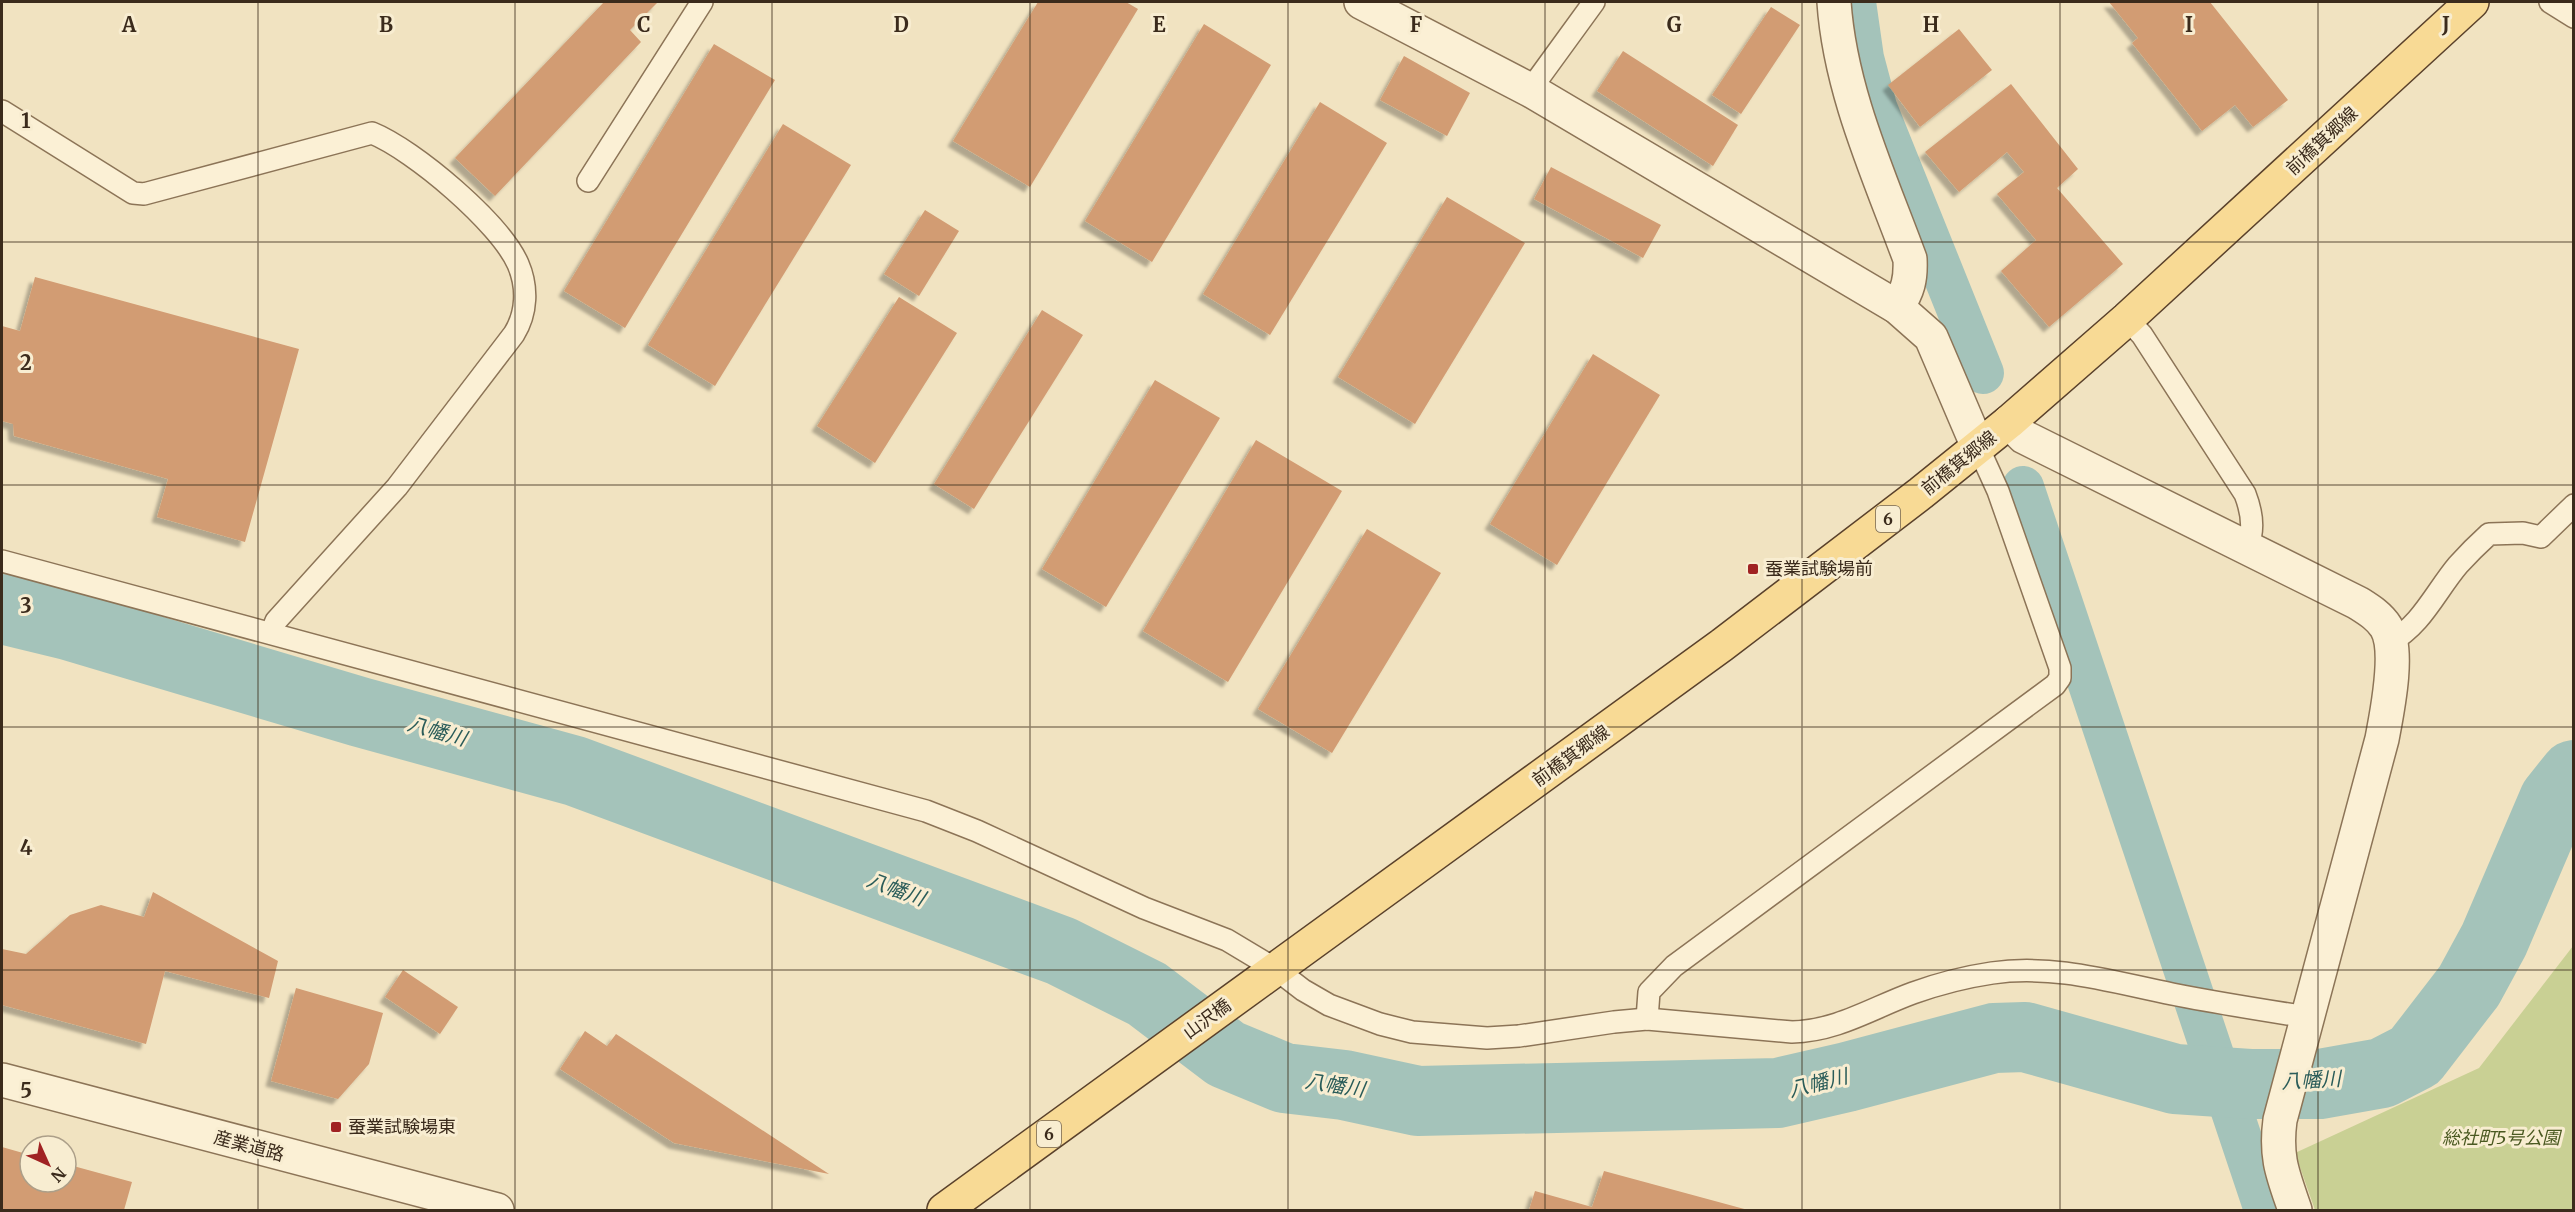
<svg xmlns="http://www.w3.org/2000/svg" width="2575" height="1212" viewBox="0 0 2575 1212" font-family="Merriweather,'Noto Sans JP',serif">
<defs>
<filter id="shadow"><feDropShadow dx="-5.5" dy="5.5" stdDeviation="1.5" flood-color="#0004"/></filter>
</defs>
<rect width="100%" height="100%" fill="#f1e3c1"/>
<polygon fill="#c9d094" points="2573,946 2573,1210 2315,1210 2295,1153 2479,1068"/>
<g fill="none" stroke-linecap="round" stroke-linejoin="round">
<g stroke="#a4c3ba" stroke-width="42">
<polyline points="1855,2 1863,58 1876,107 1983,373"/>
<polyline points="2023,487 2265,1210"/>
</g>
<polyline stroke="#a4c3ba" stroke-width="70" points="2,609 68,625 360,712 575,771 1061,951 1147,994 1226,1054 1284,1078 1344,1085 1418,1101 1778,1093 1847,1077 1994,1038 2025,1037 2175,1079 2250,1084 2320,1084 2382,1073 2415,1056 2469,986 2494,940 2554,800 2574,775"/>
</g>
<g fill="#d29c73" filter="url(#shadow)">
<polygon points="604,2 658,2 630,30 641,42 495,196 455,158"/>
<polygon points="1038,2 1126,2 1138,9 1030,187 953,141"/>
<polygon points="2109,2 2210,2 2288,100 2253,127 2235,105 2202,131 2132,43 2138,38"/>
<polygon points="1771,7 1800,25 1741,114 1712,95"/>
<polygon points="1204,24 1271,65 1152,262 1085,221"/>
<polygon points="1959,29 1992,70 1920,127 1888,85"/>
<polygon points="714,44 775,80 625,328 564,291"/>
<polygon points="1623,51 1738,125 1713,166 1597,91"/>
<polygon points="1404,56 1470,93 1447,136 1380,100"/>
<polygon points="2011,84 2078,169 2057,188 2123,264 2049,327 2001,271 2036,240 1997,194 2024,172 2007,152 1959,192 1925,152"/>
<polygon points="1320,102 1387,143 1270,335 1203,294"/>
<polygon points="783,124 851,165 715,386 648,345"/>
<polygon points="1551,167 1661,225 1643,258 1534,199"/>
<polygon points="1447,197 1525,243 1415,424 1338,377"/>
<polygon points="925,210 959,231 919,296 884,274"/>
<polygon points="35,277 299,349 245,542 157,517 168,479 14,436 13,424 2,421 2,326 20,331"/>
<polygon points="899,297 957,333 875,463 817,426"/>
<polygon points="1042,310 1083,335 974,509 934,484"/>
<polygon points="1593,354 1660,395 1557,565 1490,524"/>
<polygon points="1155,380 1220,418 1106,607 1042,569"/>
<polygon points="1256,440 1342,491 1228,682 1143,631"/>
<polygon points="1367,529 1441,573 1332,753 1258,709"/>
<polygon points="153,892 278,961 269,998 165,971 146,1044 2,1005 2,949 26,954 70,915 101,905 144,917"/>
<polygon points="403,970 458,1007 440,1034 385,997"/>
<polygon points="296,988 383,1013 369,1064 338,1099 271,1081"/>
<polygon points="585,1031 607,1046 616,1034 829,1174 674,1143 560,1069"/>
<polygon points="2,1147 30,1155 30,1182 66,1182 66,1164 132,1182 124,1210 2,1210"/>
<polygon points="1604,1171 1748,1210 1529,1210 1535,1191 1592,1207"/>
</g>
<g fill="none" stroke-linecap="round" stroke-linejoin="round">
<g stroke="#8c7457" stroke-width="24">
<g id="service">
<polyline points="2550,2 2574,17"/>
<polyline points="1530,90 1594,2"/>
<path d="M2 111 133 193 144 194 372 133C414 150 500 223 518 264 528 287 527 313 514 334L397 487 276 621 271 633"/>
<polyline points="588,181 702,2"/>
<path d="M2127 319 2142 335 2245 494C2252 512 2255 530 2247 547"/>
<path d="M2 561 926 811 977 831 1144 908 1227 940 1277 970 1303 990 1329 1005 1380 1024 1412 1032 1487 1038 1519 1036 1614 1022 1647 1019 1792 1032C1837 1031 1872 1008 1913 993 1938 984 1965 977 1992 973 2054 964 2112 982 2172 994 2217 1003 2262 1010 2307 1017"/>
<path d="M2390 642C2421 626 2436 591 2458 565 2468 554 2478 544 2489 534L2523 533 2541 537 2574 505"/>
<polyline points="1647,1019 1649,992 1674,966 2055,685 2060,678 2060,668 1998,491 1978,447"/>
</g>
</g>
<g stroke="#8c7457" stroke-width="36">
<g id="minor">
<path d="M1834 2C1840 91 1879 175 1910 259 1911 279 1908 291 1897 307"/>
<path d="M2009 422 2024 437 2358 603C2369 610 2379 616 2386 627 2400 651 2387 712 2382 739L2280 1120C2275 1158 2283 1175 2295 1210"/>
</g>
</g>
<g stroke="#8c7457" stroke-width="36">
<g id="tertiary">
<polyline points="1361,2 1530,90 1897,307 1931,337 1978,447"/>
<polyline points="2,1080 497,1210"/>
</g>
</g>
<g stroke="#5a412b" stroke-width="36">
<polyline id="primary" points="944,1210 1722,645 1921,493 2009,422 2127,319 2472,2"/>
</g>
<use href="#service" stroke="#fbf0d5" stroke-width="21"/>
<use href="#minor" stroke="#fbf0d5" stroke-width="33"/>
<use href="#tertiary" stroke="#fbf0d5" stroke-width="33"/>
<use href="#primary" stroke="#f8da95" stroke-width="33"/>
</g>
<path fill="none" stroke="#3b2b1c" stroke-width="1.5" stroke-opacity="0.55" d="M258 2V1210M515 2V1210M772 2V1210M1030 2V1210M1288 2V1210M1545 2V1210M1802 2V1210M2060 2V1210M2318 2V1210M2 242H2574M2 485H2574M2 727H2574M2 970H2574"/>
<g fill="#a02222" stroke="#f8edd1" stroke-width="2">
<rect x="1747" y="563" width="12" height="12" rx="3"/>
<rect x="330" y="1121" width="12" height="12" rx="3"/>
</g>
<g text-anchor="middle" stroke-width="6" stroke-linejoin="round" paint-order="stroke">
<g fill="#f8edd1" stroke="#746552" stroke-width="1.5">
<rect x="1876" y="506" width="24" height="26" rx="4.5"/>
<rect x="1037" y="1121" width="24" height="26" rx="4.5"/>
</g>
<g font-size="16" font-weight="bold" fill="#3b2b1c">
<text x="1888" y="525">6</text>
<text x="1049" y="1140">6</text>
</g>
<g font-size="18" fill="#3b2b1c" stroke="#f8edd1">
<text transform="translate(2322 141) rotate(-43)" y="6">前橋箕郷線</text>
<text transform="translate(1959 463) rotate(-39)" y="6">前橋箕郷線</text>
<text transform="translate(1571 756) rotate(-36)" y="6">前橋箕郷線</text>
<text transform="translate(1207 1019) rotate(-36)" y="6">山沢橋</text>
<text transform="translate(249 1146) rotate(15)" y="6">産業道路</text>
</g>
<g font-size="18" fill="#3b2b1c" stroke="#f8edd1" text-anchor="start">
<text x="1765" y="575">蚕業試験場前</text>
<text x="348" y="1133">蚕業試験場東</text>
</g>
<g font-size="18" font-style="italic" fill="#4a5921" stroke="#f8edd1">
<text x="2501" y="1144">総社町5号公園</text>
</g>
<g font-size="20" font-style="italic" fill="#2a5c59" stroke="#f8edd1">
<text transform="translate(437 731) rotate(16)" y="7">八幡川</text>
<text transform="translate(896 889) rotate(20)" y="7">八幡川</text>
<text transform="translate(2311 1080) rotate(-3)" y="7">八幡川</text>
<text transform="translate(1818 1083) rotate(-14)" y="7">八幡川</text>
<text transform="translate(1335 1085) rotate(9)" y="7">八幡川</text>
</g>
</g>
<g font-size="20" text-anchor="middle" font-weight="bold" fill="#3b2b1c" stroke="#f8edd1" stroke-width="6" stroke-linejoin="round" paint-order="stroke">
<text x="129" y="32">A</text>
<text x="386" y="32">B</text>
<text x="644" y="32">C</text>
<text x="901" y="32">D</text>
<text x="1159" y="32">E</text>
<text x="1416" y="32">F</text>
<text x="1674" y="32">G</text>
<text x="1931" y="32">H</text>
<text x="2189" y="32">I</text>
<text x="2446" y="32">J</text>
<text x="26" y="128">1</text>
<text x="26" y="370">2</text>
<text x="26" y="613">3</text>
<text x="26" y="855">4</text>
<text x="26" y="1098">5</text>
</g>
<rect width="2575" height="1212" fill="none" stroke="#3b2b1c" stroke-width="6"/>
<g transform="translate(48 1164) rotate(135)"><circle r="28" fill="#f8edd1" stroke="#ac9f89" stroke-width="1.5"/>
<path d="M0-4.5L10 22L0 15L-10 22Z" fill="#a02222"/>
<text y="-9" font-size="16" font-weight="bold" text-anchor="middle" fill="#3b2b1c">N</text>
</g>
</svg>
